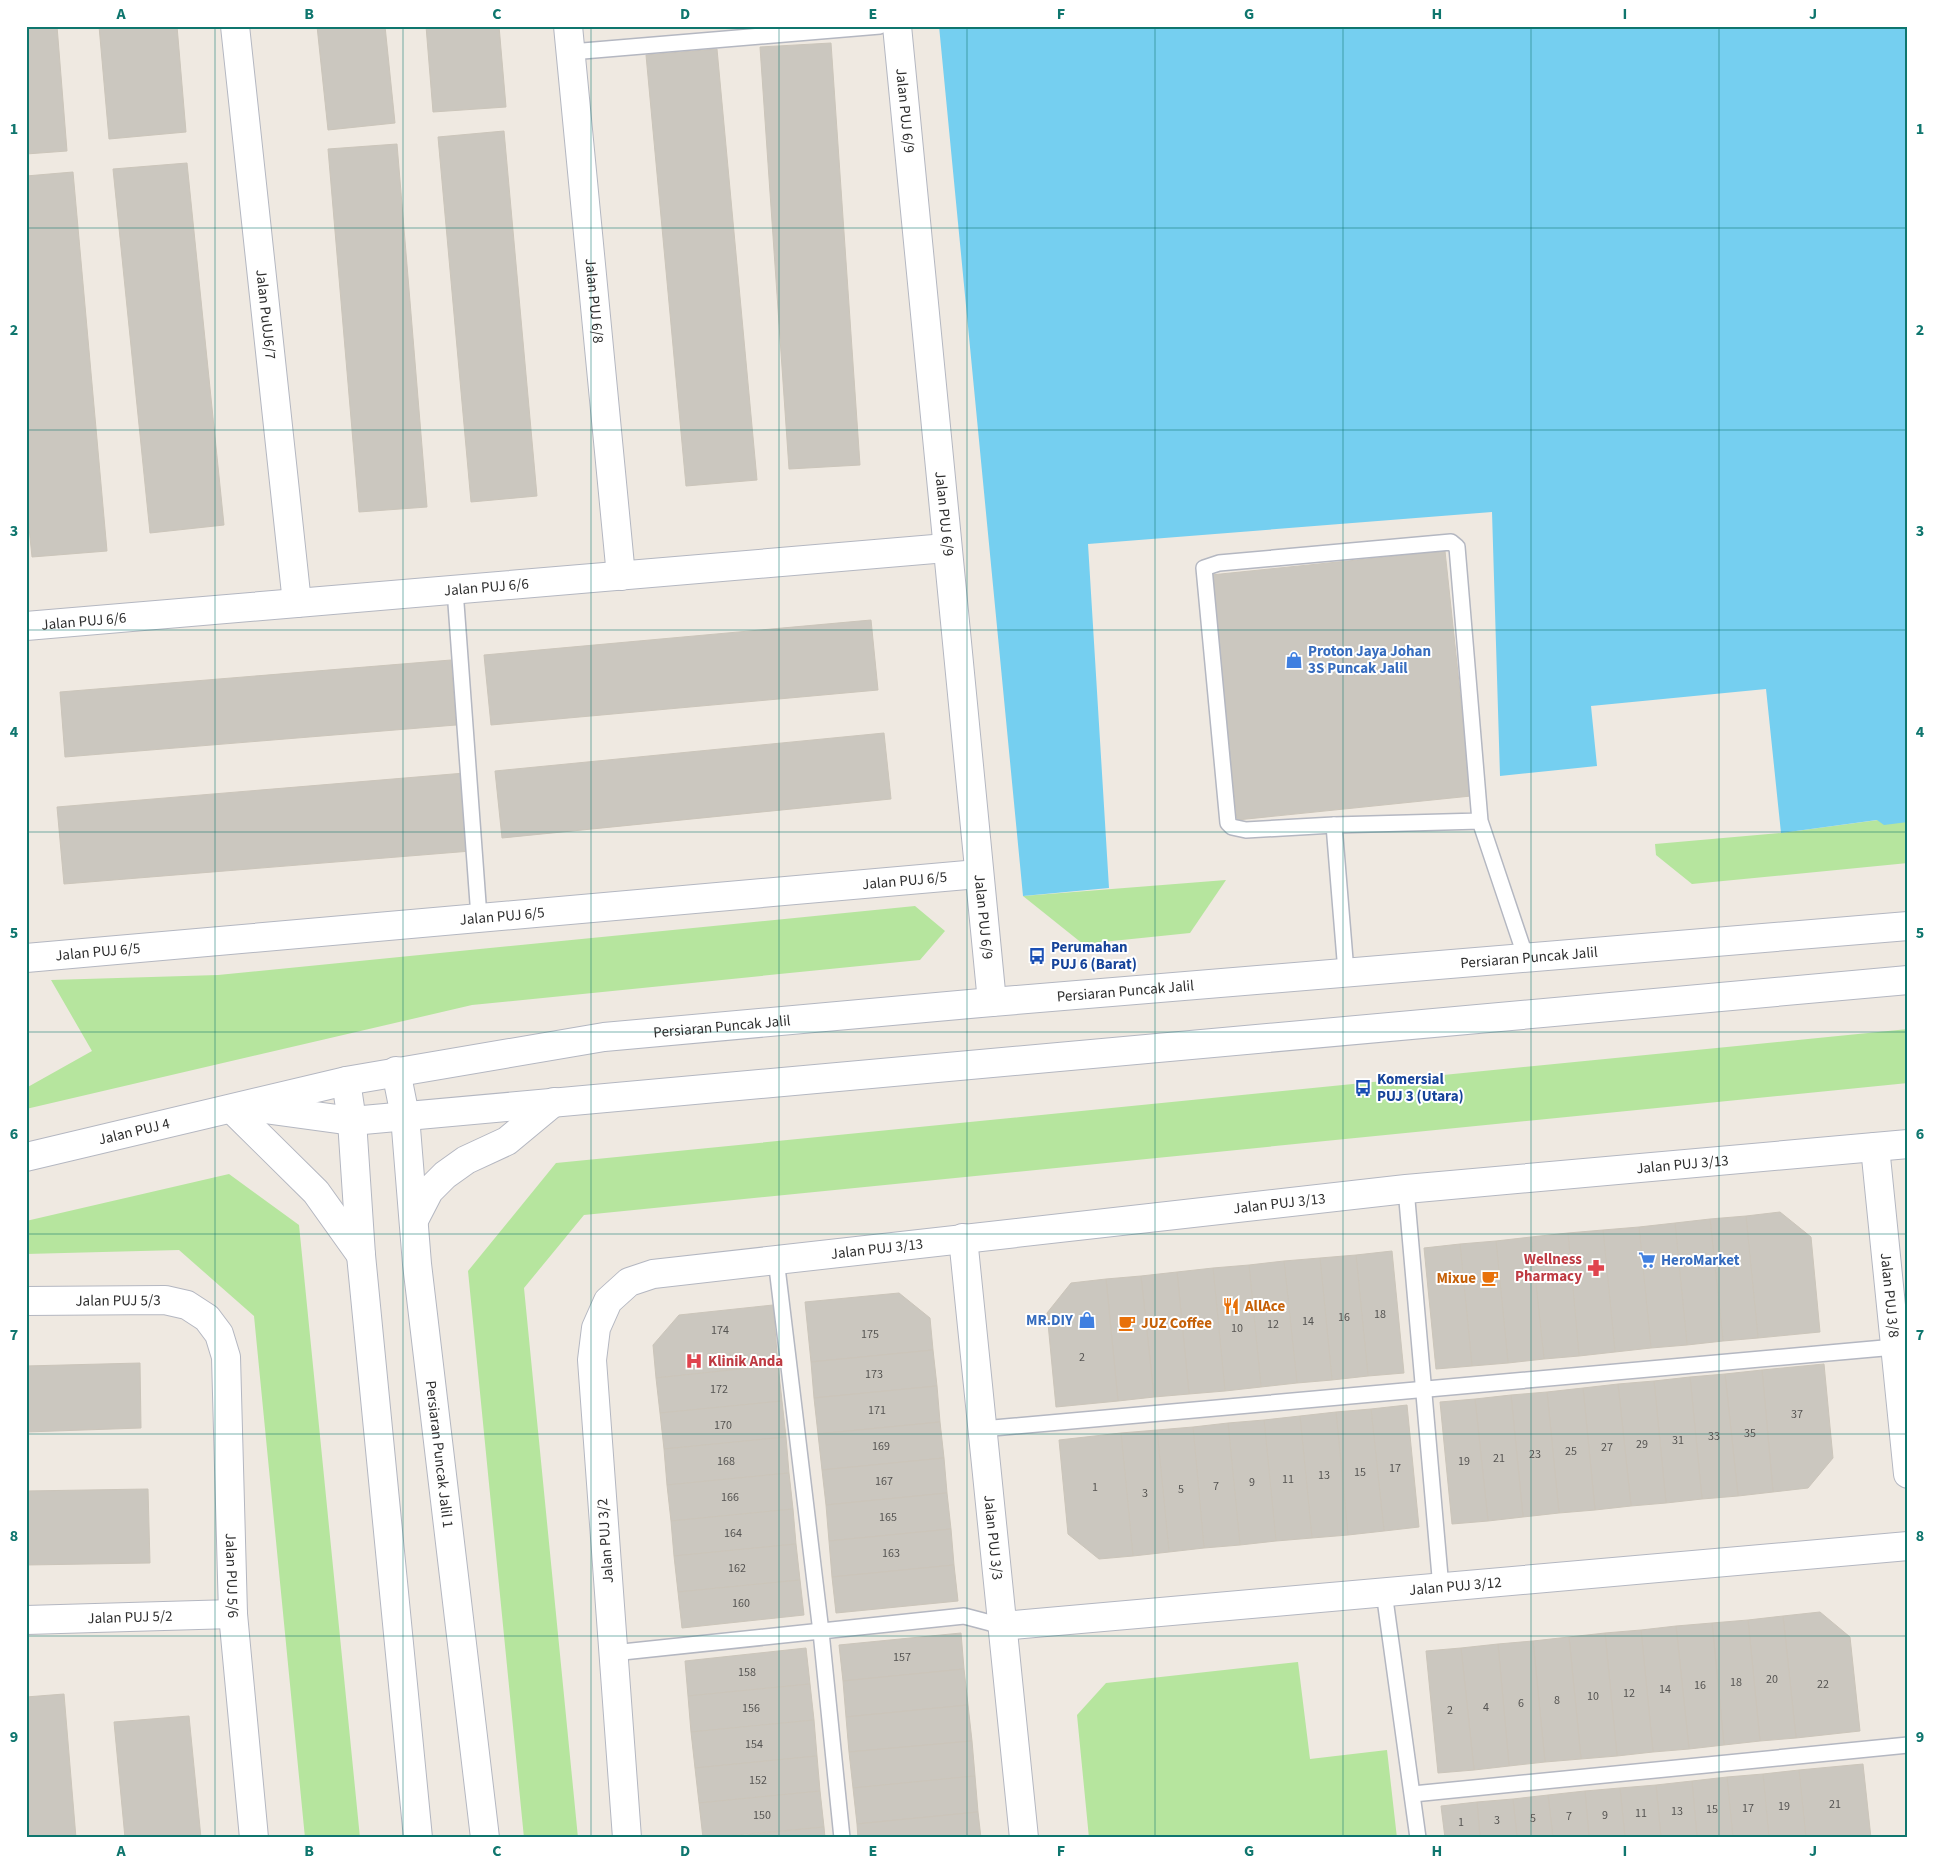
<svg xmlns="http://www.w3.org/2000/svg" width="1934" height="1864" viewBox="0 0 1934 1864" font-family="'Source Sans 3',sans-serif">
<rect width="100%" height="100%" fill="#efe9e1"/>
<g fill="#b6e59e">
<polygon points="1908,816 1908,863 1692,884 1656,855 1655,844 1781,833"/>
<polygon points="1226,880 1190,933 1083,944 1023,896"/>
<polygon points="915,906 945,931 920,960 472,1005 26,1109 26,1088 92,1051 51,980 218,975"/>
<polygon points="1908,1029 1908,1083 584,1215 524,1288 578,1838 524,1838 468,1271 556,1163"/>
<polygon points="229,1174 299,1225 360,1838 305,1838 254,1316 179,1250 26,1254 26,1221"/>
<polygon points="1298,1662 1310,1759 1387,1750 1397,1838 1089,1838 1077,1715 1106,1683"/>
</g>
<polygon fill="#75cff0" points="939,26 1908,26 1908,822 1884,825 1877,820 1781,833 1766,689 1591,706 1597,766 1500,776 1492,512 1088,544 1109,888 1023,896"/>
<g fill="#cbc7bf" stroke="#cbc5ba">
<polygon points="26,26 57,26 67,151 26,154"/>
<polygon points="99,26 177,26 186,132 109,139"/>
<polygon points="317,26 385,26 395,123 328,130"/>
<polygon points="426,26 499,26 506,107 433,112"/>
<polygon points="831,43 860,465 789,469 760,47"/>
<polygon points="717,49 757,480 686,486 646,55"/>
<polygon points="504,131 537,496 471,502 438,137"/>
<polygon points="397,144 427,507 359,512 328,149"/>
<polygon points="187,163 224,525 150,533 113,169"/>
<polygon points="73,172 107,551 32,557 26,498 26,176"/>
<polygon points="1445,551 1471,796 1237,820 1211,575"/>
<polygon points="871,620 878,690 491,725 484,655"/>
<polygon points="451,660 456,725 65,757 60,692"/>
<polygon points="884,733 891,799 502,838 495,771"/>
<polygon points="465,773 471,851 64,884 57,807"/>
<polygon points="1780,1212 1811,1237 1820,1332 1758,1338 1746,1216"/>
<polygon points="1746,1216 1758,1338 1723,1341 1710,1219"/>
<polygon points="1710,1219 1723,1341 1687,1345 1675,1223"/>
<polygon points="1675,1223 1687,1345 1651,1348 1639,1227"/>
<polygon points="1639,1227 1651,1348 1615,1352 1603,1230"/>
<polygon points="1603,1230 1615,1352 1579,1356 1568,1233"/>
<polygon points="1568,1233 1579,1356 1544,1359 1531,1237"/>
<polygon points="1531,1237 1544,1359 1508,1363 1496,1241"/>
<polygon points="1496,1241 1508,1363 1472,1366 1460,1244"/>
<polygon points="1460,1244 1472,1366 1436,1369 1424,1248"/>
<polygon points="1392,1251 1404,1373 1368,1376 1356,1255"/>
<polygon points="1356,1255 1368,1376 1332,1380 1320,1258"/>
<polygon points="1320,1258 1332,1380 1297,1383 1284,1261"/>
<polygon points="1284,1261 1297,1383 1261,1387 1249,1265"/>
<polygon points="1249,1265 1261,1387 1225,1391 1213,1268"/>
<polygon points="1213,1268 1225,1391 1189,1394 1177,1272"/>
<polygon points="1177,1272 1189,1394 1154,1397 1141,1276"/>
<polygon points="1141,1276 1154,1397 1118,1401 1106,1279"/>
<polygon points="1106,1279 1118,1401 1056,1407 1047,1313 1071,1283"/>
<polygon points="899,1293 930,1318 933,1350 811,1362 805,1302"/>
<polygon points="773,1305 778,1365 656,1378 653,1345 679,1315"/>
<polygon points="933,1350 937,1386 814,1398 811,1362"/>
<polygon points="140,1363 141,1428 26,1432 26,1366"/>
<polygon points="1824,1364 1833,1458 1808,1488 1773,1492 1762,1370"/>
<polygon points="778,1365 782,1401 660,1413 656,1378"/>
<polygon points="1762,1370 1773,1492 1738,1496 1725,1374"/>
<polygon points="1725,1374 1738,1496 1702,1499 1690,1377"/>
<polygon points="1690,1377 1702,1499 1666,1503 1654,1381"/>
<polygon points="1654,1381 1666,1503 1631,1506 1618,1384"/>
<polygon points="1618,1384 1631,1506 1595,1510 1583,1388"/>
<polygon points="937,1386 940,1422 818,1434 814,1398"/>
<polygon points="1583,1388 1595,1510 1559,1513 1547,1392"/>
<polygon points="1547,1392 1559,1513 1523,1517 1511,1395"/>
<polygon points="1511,1395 1523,1517 1488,1521 1475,1399"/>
<polygon points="1475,1399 1488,1521 1452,1524 1440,1402"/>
<polygon points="782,1401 786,1437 664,1449 660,1413"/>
<polygon points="1407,1405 1419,1527 1384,1531 1371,1409"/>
<polygon points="1371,1409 1384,1531 1348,1535 1336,1412"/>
<polygon points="1336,1412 1348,1535 1312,1538 1300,1416"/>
<polygon points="1300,1416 1312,1538 1276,1541 1264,1420"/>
<polygon points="1264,1420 1276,1541 1240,1545 1228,1423"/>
<polygon points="940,1422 944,1458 822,1470 818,1434"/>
<polygon points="1228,1423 1240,1545 1204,1548 1193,1427"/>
<polygon points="1193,1427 1204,1548 1169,1552 1157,1430"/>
<polygon points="1157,1430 1169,1552 1133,1556 1121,1433"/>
<polygon points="1121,1433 1133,1556 1099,1559 1068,1534 1059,1440"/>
<polygon points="786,1437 789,1473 667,1485 664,1449"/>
<polygon points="944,1458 947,1493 826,1505 822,1470"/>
<polygon points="789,1473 793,1509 671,1521 667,1485"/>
<polygon points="148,1489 150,1563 26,1565 26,1491"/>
<polygon points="947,1493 951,1529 829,1541 826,1505"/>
<polygon points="793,1509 796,1544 674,1556 671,1521"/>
<polygon points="951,1529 954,1565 832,1577 829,1541"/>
<polygon points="796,1544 800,1580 678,1592 674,1556"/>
<polygon points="954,1565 958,1601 836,1613 832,1577"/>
<polygon points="800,1580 804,1615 682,1628 678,1592"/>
<polygon points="1820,1612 1850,1637 1860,1731 1796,1738 1783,1616"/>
<polygon points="1783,1616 1796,1738 1760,1741 1748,1620"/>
<polygon points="1748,1620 1760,1741 1724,1745 1712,1623"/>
<polygon points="1712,1623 1724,1745 1689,1749 1676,1626"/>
<polygon points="1676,1626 1689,1749 1653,1752 1641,1630"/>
<polygon points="1641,1630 1653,1752 1617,1756 1605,1633"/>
<polygon points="961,1633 964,1669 843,1681 839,1645"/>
<polygon points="1605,1633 1617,1756 1581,1759 1569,1637"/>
<polygon points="1569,1637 1581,1759 1545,1762 1533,1641"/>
<polygon points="1533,1641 1545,1762 1509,1766 1498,1644"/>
<polygon points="1498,1644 1509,1766 1474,1770 1461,1648"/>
<polygon points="806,1648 810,1684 688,1696 685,1661"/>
<polygon points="1461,1648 1474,1770 1438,1773 1426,1651"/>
<polygon points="964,1669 968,1705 846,1717 843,1681"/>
<polygon points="810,1684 814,1720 691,1732 688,1696"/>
<polygon points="64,1694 76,1838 26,1838 26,1697"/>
<polygon points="968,1705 972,1741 849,1752 846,1717"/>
<polygon points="189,1716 201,1838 125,1838 114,1722"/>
<polygon points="814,1720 817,1756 695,1768 691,1732"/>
<polygon points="972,1741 975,1776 853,1788 849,1752"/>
<polygon points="817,1756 820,1791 699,1803 695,1768"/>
<polygon points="1863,1764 1871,1838 1806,1838 1799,1770"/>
<polygon points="1799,1770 1806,1838 1769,1838 1763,1774"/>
<polygon points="1763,1774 1769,1838 1733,1838 1727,1777"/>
<polygon points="975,1776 978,1812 857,1824 853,1788"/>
<polygon points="1727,1777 1733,1838 1697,1838 1692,1781"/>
<polygon points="1692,1781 1697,1838 1661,1838 1656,1785"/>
<polygon points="1656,1785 1661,1838 1625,1838 1620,1788"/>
<polygon points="1620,1788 1625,1838 1589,1838 1585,1791"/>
<polygon points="820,1791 824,1827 703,1838 699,1803"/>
<polygon points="1585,1791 1589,1838 1553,1838 1548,1795"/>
<polygon points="1548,1795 1553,1838 1517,1838 1513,1799"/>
<polygon points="1513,1799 1517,1838 1480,1838 1477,1802"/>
<polygon points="1477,1802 1480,1838 1445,1838 1441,1806"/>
<polygon points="978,1812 981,1838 858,1838 857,1824"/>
<polygon points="824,1827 825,1838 716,1838"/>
</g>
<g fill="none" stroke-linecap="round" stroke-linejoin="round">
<g stroke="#b4b7c1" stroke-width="18">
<g id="lane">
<polyline points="571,52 880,26"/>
<polyline points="455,590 479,917"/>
<polyline points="1480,821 1334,825 1246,830 1232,827 1228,823 1204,568 1219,563 1451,542 1457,547 1480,821 1526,958"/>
<polyline points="1334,825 1346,972"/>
<polyline points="1406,1189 1441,1588"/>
<polyline points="776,1259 821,1632 842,1838"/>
<polyline points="982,1429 1895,1347"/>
<polyline points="1384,1592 1418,1838"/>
<polyline points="613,1653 964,1616 1002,1626"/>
<polyline points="1413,1794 1908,1745"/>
</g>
</g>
<g stroke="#b4b7c1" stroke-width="30">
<g id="street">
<path id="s1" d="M235 26 297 603"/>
<path id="s2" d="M568 26 621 576"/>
<path id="s3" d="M897 26 992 1002"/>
<path id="s4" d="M26 626 946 548"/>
<path id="s5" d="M26 958 978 874"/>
<path id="s6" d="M1875 1147 1908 1474"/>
<path id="s7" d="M963 1238 1024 1838"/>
<path id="s8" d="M26 1301 165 1300 187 1305 207 1318 219 1334 226 1357 233 1614 254 1838"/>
<path id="s9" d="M26 1620 233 1614"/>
<path id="s10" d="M1002 1626 1908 1546"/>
<path id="s11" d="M627 1838 592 1360 596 1328 608 1301 629 1282 653 1274 1406 1189 1908 1144"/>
</g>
</g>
<g stroke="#b4b7c1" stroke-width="30">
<g id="secondary">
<path id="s12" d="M396 1071 405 1116 417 1264 485 1838"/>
<polyline points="346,1081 352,1121 361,1255 418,1838"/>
<polyline points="257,1108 352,1121 1908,980"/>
<polyline points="232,1109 316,1192 361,1255"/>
<path id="s13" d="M26 1157 346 1081 604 1037 992 1002 1908 926"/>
<polyline points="414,1220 429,1191 445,1175 466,1160 507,1141 554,1102"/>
</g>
</g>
<use href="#lane" stroke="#fff" stroke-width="15"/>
<use href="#street" stroke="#fff" stroke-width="28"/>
<use href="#secondary" stroke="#fff" stroke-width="28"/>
</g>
<path fill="none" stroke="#0f766e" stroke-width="1" stroke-opacity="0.55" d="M215 26V1838M403 26V1838M591 26V1838M779 26V1838M967 26V1838M1155 26V1838M1343 26V1838M1531 26V1838M1719 26V1838M26 228H1908M26 430H1908M26 630H1908M26 832H1908M26 1032H1908M26 1234H1908M26 1434H1908M26 1636H1908"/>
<defs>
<g id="shop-bare" transform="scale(1.35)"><path d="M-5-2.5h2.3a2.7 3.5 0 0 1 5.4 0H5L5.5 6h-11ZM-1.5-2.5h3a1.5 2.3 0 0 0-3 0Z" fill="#3f7fe0" stroke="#fff" stroke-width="2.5" paint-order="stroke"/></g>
<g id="bus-bare" transform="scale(1.35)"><path d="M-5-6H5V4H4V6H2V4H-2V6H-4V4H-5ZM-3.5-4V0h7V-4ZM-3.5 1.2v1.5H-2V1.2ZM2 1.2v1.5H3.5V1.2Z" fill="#1a4fb4" stroke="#fff" stroke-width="2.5" paint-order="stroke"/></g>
<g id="supermarket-bare" transform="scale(1.35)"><path d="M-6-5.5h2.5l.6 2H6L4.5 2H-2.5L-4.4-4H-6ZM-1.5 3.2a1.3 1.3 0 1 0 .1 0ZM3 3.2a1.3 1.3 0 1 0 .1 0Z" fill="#3f7fe0" stroke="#fff" stroke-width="2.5" paint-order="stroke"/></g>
<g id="pharmacy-bare" transform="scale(1.35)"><path d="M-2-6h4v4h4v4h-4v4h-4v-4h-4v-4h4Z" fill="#e0444e" stroke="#fff" stroke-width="2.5" paint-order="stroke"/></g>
<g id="cafe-bare" transform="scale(1.35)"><path d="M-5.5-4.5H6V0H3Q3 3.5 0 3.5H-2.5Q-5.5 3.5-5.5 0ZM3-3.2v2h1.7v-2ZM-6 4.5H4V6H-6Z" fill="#e8710a" stroke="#fff" stroke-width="2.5" paint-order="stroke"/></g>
<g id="restaurant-bare" transform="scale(1.35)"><path d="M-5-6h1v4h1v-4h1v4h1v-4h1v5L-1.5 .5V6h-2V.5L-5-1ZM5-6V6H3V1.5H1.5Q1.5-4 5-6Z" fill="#e8710a" stroke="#fff" stroke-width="2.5" paint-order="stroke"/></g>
<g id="hospital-bare" transform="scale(1.35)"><path d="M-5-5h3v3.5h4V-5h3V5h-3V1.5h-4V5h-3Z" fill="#e0444e" stroke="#fff" stroke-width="2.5" paint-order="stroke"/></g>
</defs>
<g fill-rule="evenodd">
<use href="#shop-bare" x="1294" y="660"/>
<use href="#bus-bare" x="1037" y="956"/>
<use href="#bus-bare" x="1363" y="1088"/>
<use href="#supermarket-bare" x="1647" y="1260"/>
<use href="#pharmacy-bare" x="1596" y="1268"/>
<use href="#cafe-bare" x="1490" y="1278"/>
<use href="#restaurant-bare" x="1231" y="1306"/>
<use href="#shop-bare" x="1087" y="1320"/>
<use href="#cafe-bare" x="1127" y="1323"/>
<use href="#hospital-bare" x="694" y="1361"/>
</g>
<g text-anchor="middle" stroke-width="4" stroke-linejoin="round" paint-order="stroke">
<g font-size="12" fill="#555452">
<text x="1380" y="1318">18</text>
<text x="1344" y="1321">16</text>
<text x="1308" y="1325">14</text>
<text x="1273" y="1328">12</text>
<text x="1237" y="1332">10</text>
<text x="720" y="1334">174</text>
<text x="870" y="1338">175</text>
<text x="1082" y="1361">2</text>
<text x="874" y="1378">173</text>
<text x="719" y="1393">172</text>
<text x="877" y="1414">171</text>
<text x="1797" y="1418">37</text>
<text x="723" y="1429">170</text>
<text x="1750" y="1437">35</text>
<text x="1714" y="1440">33</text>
<text x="1678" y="1444">31</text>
<text x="1642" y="1448">29</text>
<text x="881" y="1450">169</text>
<text x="1607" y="1451">27</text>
<text x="1571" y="1455">25</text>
<text x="1535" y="1458">23</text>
<text x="1499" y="1462">21</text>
<text x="726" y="1465">168</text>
<text x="1464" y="1465">19</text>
<text x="1395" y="1472">17</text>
<text x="1360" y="1476">15</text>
<text x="1324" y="1479">13</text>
<text x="1288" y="1483">11</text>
<text x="884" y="1485">167</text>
<text x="1252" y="1486">9</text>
<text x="1216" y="1490">7</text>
<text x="1095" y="1491">1</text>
<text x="1181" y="1493">5</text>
<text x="1145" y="1497">3</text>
<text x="730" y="1501">166</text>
<text x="888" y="1521">165</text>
<text x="733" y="1537">164</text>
<text x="891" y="1557">163</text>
<text x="737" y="1572">162</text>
<text x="741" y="1607">160</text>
<text x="902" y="1661">157</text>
<text x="747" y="1676">158</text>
<text x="1772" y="1683">20</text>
<text x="1736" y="1686">18</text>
<text x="1823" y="1688">22</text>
<text x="1700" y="1689">16</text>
<text x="1665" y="1693">14</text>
<text x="1629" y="1697">12</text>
<text x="1593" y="1700">10</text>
<text x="1557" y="1704">8</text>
<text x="1521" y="1707">6</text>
<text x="1486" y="1711">4</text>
<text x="751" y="1712">156</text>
<text x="1450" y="1714">2</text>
<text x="754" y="1748">154</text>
<text x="758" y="1784">152</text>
<text x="1835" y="1808">21</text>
<text x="1784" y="1810">19</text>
<text x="1748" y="1812">17</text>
<text x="1712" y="1813">15</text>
<text x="1677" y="1815">13</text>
<text x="1641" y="1817">11</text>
<text x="762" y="1819">150</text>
<text x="1605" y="1819">9</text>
<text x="1569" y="1820">7</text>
<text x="1533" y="1822">5</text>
<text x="1497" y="1824">3</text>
<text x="1461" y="1826">1</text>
</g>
<g font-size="15" fill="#2e2e2e" stroke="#fff">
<text dy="5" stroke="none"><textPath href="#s3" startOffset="85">Jalan PUJ 6/9</textPath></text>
<text dy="5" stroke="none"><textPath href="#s2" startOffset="276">Jalan PUJ 6/8</textPath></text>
<text dy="5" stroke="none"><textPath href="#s1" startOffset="290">Jalan PuUJ6/7</textPath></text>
<text dy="5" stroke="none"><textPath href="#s3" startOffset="490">Jalan PUJ 6/9</textPath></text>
<text dy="5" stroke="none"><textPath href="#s4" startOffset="462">Jalan PUJ 6/6</textPath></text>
<text dy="5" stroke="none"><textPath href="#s4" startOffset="58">Jalan PUJ 6/6</textPath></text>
<text dy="5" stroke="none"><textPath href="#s5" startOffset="882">Jalan PUJ 6/5</textPath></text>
<text dy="5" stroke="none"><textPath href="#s5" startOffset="478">Jalan PUJ 6/5</textPath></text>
<text dy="5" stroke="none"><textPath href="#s3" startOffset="895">Jalan PUJ 6/9</textPath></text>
<text dy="5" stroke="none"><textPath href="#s5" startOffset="72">Jalan PUJ 6/5</textPath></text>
<text dy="5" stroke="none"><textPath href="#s13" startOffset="1519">Persiaran Puncak Jalil</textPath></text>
<text dy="5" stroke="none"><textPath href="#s13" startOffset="1114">Persiaran Puncak Jalil</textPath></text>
<text dy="5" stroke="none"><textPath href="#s13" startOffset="709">Persiaran Puncak Jalil</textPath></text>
<text dy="5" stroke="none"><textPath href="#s13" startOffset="111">Jalan PUJ 4</textPath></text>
<text dy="5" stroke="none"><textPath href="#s11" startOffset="1630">Jalan PUJ 3/13</textPath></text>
<text dy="5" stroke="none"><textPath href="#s11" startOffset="1225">Jalan PUJ 3/13</textPath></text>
<text dy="5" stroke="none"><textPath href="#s11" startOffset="820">Jalan PUJ 3/13</textPath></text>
<text dy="5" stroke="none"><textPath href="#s6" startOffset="149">Jalan PUJ 3/8</textPath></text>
<text dy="5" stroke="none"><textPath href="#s8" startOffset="92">Jalan PUJ 5/3</textPath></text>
<text dy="5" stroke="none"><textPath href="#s12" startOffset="386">Persiaran Puncak Jalil 1</textPath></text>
<text dy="5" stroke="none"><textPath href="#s7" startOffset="301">Jalan PUJ 3/3</textPath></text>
<text transform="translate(605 1541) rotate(-94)" y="5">Jalan PUJ 3/2</text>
<text dy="5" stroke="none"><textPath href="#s8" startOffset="448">Jalan PUJ 5/6</textPath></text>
<text dy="5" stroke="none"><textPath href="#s10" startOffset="455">Jalan PUJ 3/12</textPath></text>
<text dy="5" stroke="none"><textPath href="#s9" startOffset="104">Jalan PUJ 5/2</textPath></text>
</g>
<g font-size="15" font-weight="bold" fill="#366cbe" stroke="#fff" text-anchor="start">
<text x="1308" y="656">Proton Jaya Johan<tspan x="1308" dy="17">3S Puncak Jalil</tspan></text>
<text x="1661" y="1265">HeroMarket</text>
<text x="1073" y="1325" text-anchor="end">MR.DIY</text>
</g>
<g font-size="15" font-weight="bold" fill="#164399" stroke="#fff" text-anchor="start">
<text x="1051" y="952">Perumahan<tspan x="1051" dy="17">PUJ 6 (Barat)</tspan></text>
<text x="1377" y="1084">Komersial<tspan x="1377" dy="17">PUJ 3 (Utara)</tspan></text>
</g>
<g font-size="15" font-weight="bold" fill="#be3a42" stroke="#fff" text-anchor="end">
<text x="1582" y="1264">Wellness<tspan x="1582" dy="17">Pharmacy</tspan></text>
<text x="708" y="1366" text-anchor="start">Klinik Anda</text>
</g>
<g font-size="15" font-weight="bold" fill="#c56008" stroke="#fff" text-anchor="start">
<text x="1476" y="1283" text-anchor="end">Mixue</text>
<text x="1245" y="1311">AllAce</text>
<text x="1141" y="1328">JUZ Coffee</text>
</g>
</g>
<rect width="1934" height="1864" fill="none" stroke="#ffffff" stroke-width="55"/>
<rect x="28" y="28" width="1878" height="1808" fill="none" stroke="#0f766e" stroke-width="2"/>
<g font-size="16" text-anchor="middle" font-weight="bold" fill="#0f766e">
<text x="121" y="19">A</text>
<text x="309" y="19">B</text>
<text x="497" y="19">C</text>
<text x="685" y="19">D</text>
<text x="873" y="19">E</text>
<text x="1061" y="19">F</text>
<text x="1249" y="19">G</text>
<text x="1437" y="19">H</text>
<text x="1625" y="19">I</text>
<text x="1813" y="19">J</text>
<text x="14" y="134">1</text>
<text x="1920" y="134">1</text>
<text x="14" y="335">2</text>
<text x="1920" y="335">2</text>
<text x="14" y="536">3</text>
<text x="1920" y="536">3</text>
<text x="14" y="737">4</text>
<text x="1920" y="737">4</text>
<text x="14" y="938">5</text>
<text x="1920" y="938">5</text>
<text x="14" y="1139">6</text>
<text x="1920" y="1139">6</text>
<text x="14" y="1340">7</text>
<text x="1920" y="1340">7</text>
<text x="14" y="1541">8</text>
<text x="1920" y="1541">8</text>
<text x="14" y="1742">9</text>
<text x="1920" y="1742">9</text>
<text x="121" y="1856">A</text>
<text x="309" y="1856">B</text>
<text x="497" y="1856">C</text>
<text x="685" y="1856">D</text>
<text x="873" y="1856">E</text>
<text x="1061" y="1856">F</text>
<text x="1249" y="1856">G</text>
<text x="1437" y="1856">H</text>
<text x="1625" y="1856">I</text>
<text x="1813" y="1856">J</text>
</g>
</svg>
